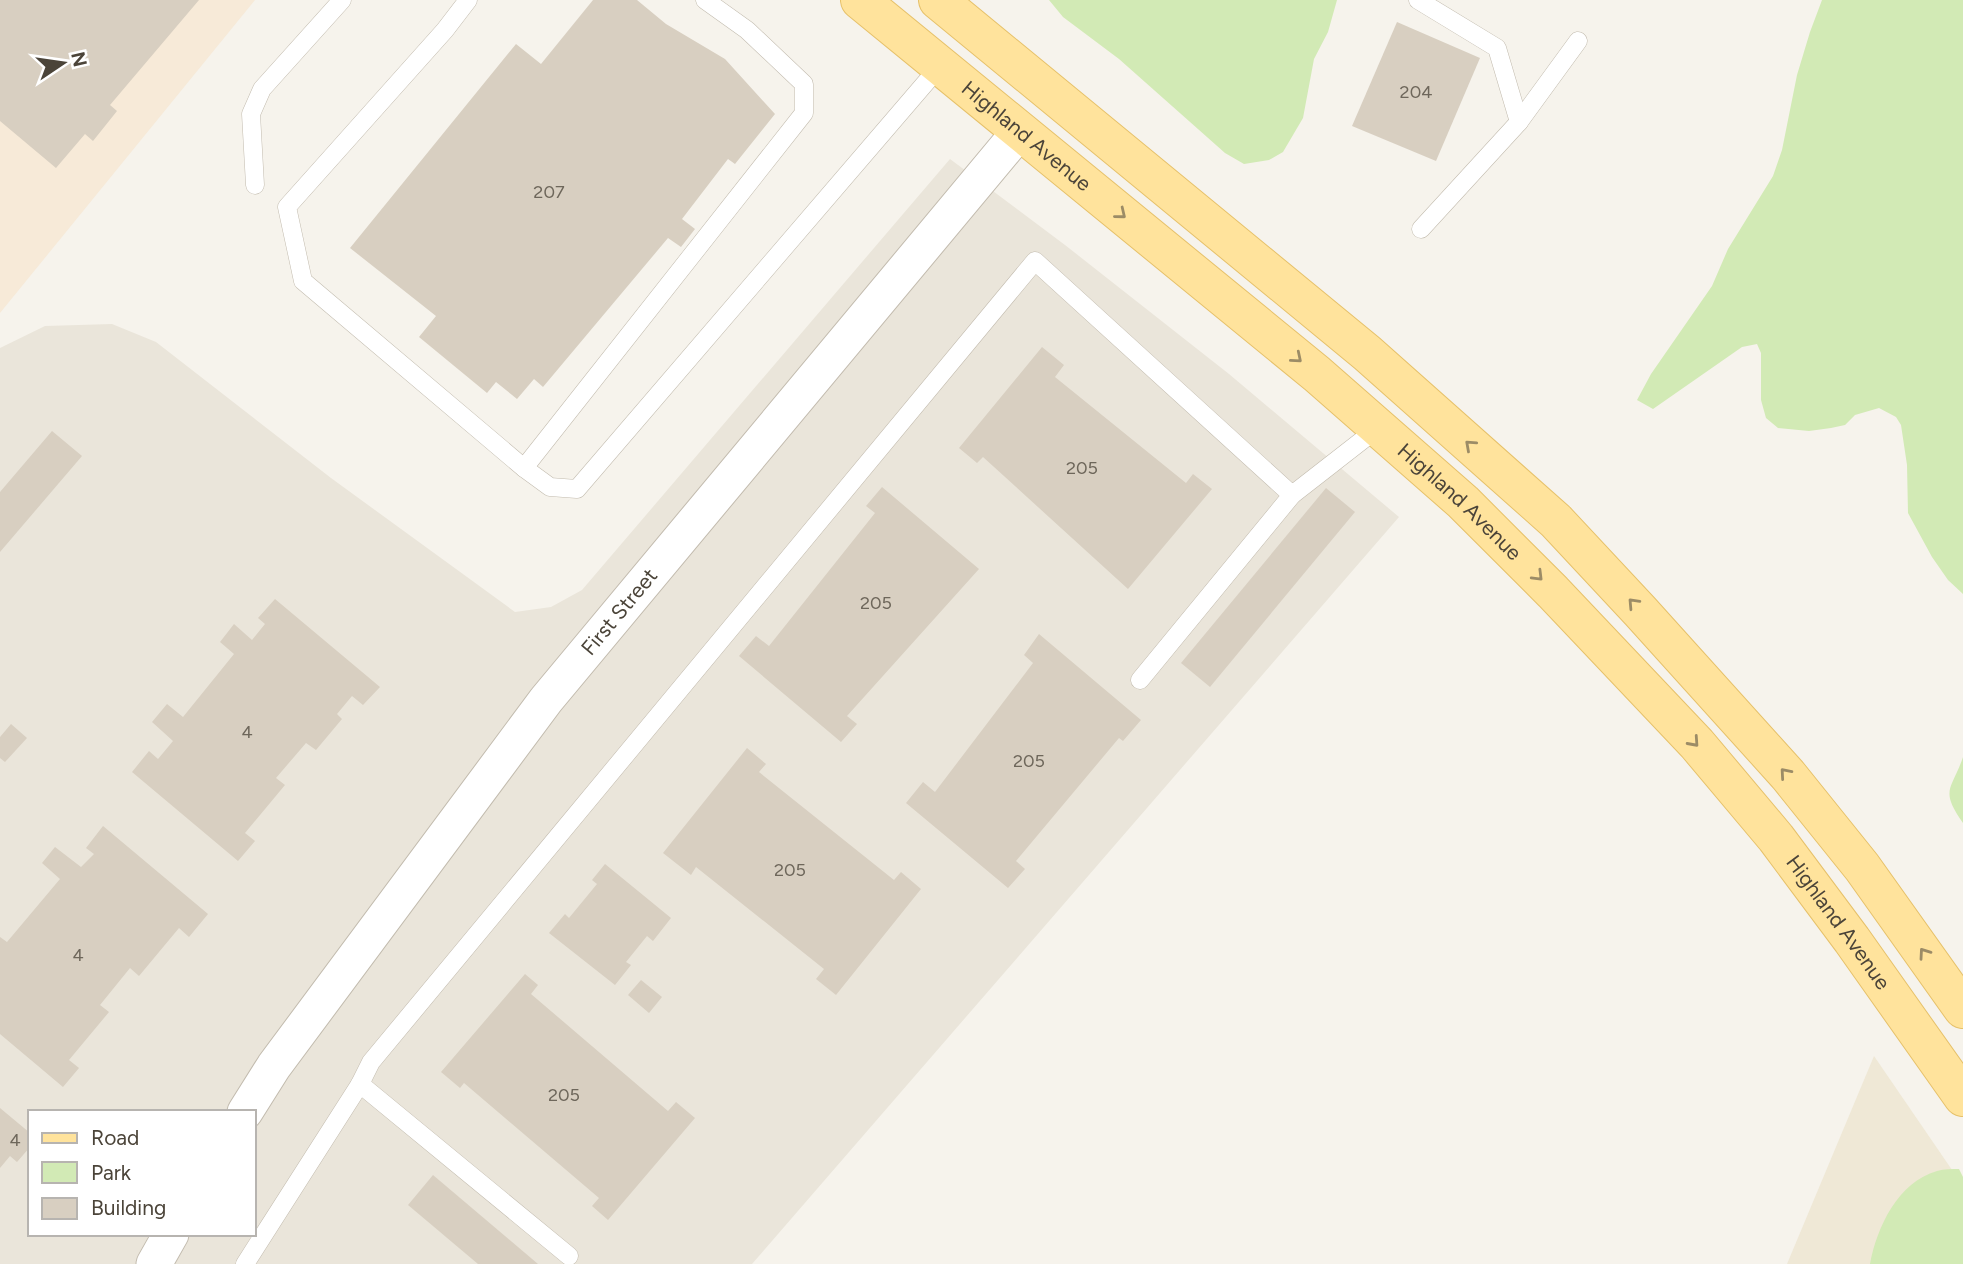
<svg xmlns="http://www.w3.org/2000/svg" width="1963" height="1264" viewBox="0 0 1963 1264" font-family="Figtree,sans-serif">
<rect width="100%" height="100%" fill="#f6f3ec"/>
<path fill="#eae5da" fill-rule="evenodd" d="M950 159 1065 245 1229 374 1399 517 752 1264H0V348L45 326 112 324 156 342 331 478 515 612 551 607 582 590ZM30 1112H254V1234H30Z"/>
<polygon fill="#f7ead8" points="0,0 255,0 0,313"/>
<polygon fill="#efe8d6" points="1874,1056 1963,1186 1963,1264 1787,1264"/>
<g fill="#d2eab5">
<polygon points="1049,0 1337,0 1328,32 1314,59 1303,118 1283,152 1269,160 1244,164 1225,153 1119,59 1063,17"/>
<polygon points="1822,0 1963,0 1963,594 1948,580 1932,557 1908,513 1907,465 1901,425 1896,417 1879,408 1855,415 1845,425 1831,428 1809,431 1778,428 1766,418 1761,400 1761,353 1757,344 1742,347 1653,409 1637,400 1651,374 1712,286 1728,249 1773,176 1782,150 1797,75 1810,32"/>
<path d="M1963 757V823C1939 789 1952 790 1963 757Z"/>
<path d="M1959 1169 1963 1177V1264H1870C1877 1227 1898 1182 1937 1171 1944 1169 1952 1169 1959 1169Z"/>
</g>
<g fill="#d8cfc1">
<polygon points="0,0 199,0 110,105 117,111 93,141 85,134 56,168 0,121"/>
<polygon points="593,0 637,0 666,24 725,59 775,114 735,164 728,159 682,219 695,229 681,247 668,238 543,387 534,379 517,399 496,382 487,393 419,337 436,316 350,248 516,44 541,64"/>
<polygon points="1397,22 1480,58 1436,161 1352,126"/>
<polygon points="1042,347 1064,365 1055,377 1186,483 1193,474 1212,489 1128,589 983,457 977,463 959,448"/>
<polygon points="52,431 82,456 0,552 0,492"/>
<polygon points="882,487 979,569 847,716 857,724 841,742 739,656 756,636 769,646 875,513 866,506"/>
<polygon points="1326,488 1355,512 1210,687 1181,663"/>
<polygon points="275,599 380,687 363,705 352,696 337,714 342,719 316,750 306,743 276,778 285,785 245,833 255,841 238,861 132,772 149,751 158,759 173,741 152,722 167,704 183,717 234,654 220,642 234,624 252,640 265,624 258,618"/>
<polygon points="1039,634 1141,720 1123,741 1119,738 1016,861 1025,869 1008,888 906,803 923,782 935,792 1033,663 1024,655"/>
<polygon points="11,724 27,738 5,762 0,758 0,737"/>
<polygon points="747,748 766,764 759,772 894,880 901,872 921,889 836,995 816,979 824,969 696,867 691,875 663,853"/>
<polygon points="103,826 208,914 189,937 179,928 139,976 130,968 100,1005 109,1012 69,1060 79,1068 63,1087 0,1034 0,937 7,942 60,879 42,863 55,847 81,867 94,854 86,848"/>
<polygon points="605,864 671,918 653,941 647,936 626,962 631,965 615,985 549,933 565,914 569,918 597,884 592,880"/>
<polygon points="525,974 538,985 531,994 668,1111 676,1102 695,1118 608,1220 592,1206 599,1198 464,1083 460,1088 441,1072"/>
<polygon points="641,980 662,997 649,1013 628,995"/>
<polygon points="0,1108 30,1133 30,1147 17,1162 10,1156 0,1168"/>
<polygon points="433,1175 538,1264 478,1264 408,1205"/>
</g>
<g fill="none" stroke-linecap="round" stroke-linejoin="round">
<g stroke="#c2bbae" stroke-width="19">
<g id="lane">
<polyline points="468,0 445,30 287,207 303,281 524,468 550,487 577,489 940,66"/>
<polyline points="1418,0 1497,48 1519,122"/>
<polyline points="255,185 251,114 262,89 342,0"/>
<polyline points="1421,229 1519,122 1578,41"/>
<polyline points="524,468 804,113 804,84 747,30 705,0"/>
<polyline points="1140,680 1292,495"/>
<polyline points="360,1084 569,1256"/>
<polyline points="245,1264 360,1084 371,1062 1035,261 1292,495 1378,428"/>
</g>
</g>
<g stroke="#c2bbae" stroke-width="37">
<g id="street">
<path id="s1" d="M245 1112 274 1066 546 700 1020 131"/>
<polyline points="154,1264 171,1234"/>
</g>
</g>
<g stroke="#e6c16a" stroke-width="40">
<g id="primary">
<path id="s2" d="M860 0 1317 374 1463 502 1553 592 1697 744 1776 838 1852 940 1963 1097"/>
<polyline points="938,0 1367,353 1556,521 1640,611 1788,775 1862,867 1963,1009"/>
</g>
</g>
<use href="#lane" stroke="#fff" stroke-width="18"/>
<use href="#street" stroke="#fff" stroke-width="35"/>
<use href="#primary" stroke="#ffe39c" stroke-width="38"/>
</g>
<defs><path id="oneway-chevron" d="M-2-3.5L2.5 0L-2 3.5" fill="none" stroke-width="1.6" stroke-linecap="round" stroke-linejoin="round" transform="scale(1.75)"/></defs>
<g stroke="#9c8c66">
<use href="#oneway-chevron" transform="translate(1121 214) rotate(39)"/>
<use href="#oneway-chevron" transform="translate(1297 358) rotate(40)"/>
<use href="#oneway-chevron" transform="translate(1470 445) rotate(-138)"/>
<use href="#oneway-chevron" transform="translate(1538 576) rotate(45)"/>
<use href="#oneway-chevron" transform="translate(1633 603) rotate(-133)"/>
<use href="#oneway-chevron" transform="translate(1694 742) rotate(48)"/>
<use href="#oneway-chevron" transform="translate(1785 773) rotate(-131)"/>
<use href="#oneway-chevron" transform="translate(1924 953) rotate(-125)"/>
</g>
<g text-anchor="middle" stroke-width="6" stroke-linejoin="round" paint-order="stroke">
<g font-size="18" fill="#6e675b">
<text x="1416" y="98">204</text>
<text x="549" y="198">207</text>
<text x="1082" y="474">205</text>
<text x="876" y="609">205</text>
<text x="247" y="738">4</text>
<text x="1029" y="767">205</text>
<text x="790" y="876">205</text>
<text x="78" y="961">4</text>
<text x="564" y="1101">205</text>
<text x="15" y="1146">4</text>
</g>
<g font-size="21" fill="#4b4439" stroke="#fff">
<text dy="7" stroke="none"><textPath href="#s2" startOffset="215">Highland Avenue</textPath></text>
<text dy="7" stroke="none"><textPath href="#s2" startOffset="782">Highland Avenue</textPath></text>
<text dy="7" stroke="none"><textPath href="#s1" startOffset="625">First Street</textPath></text>
<text dy="7" stroke="none"><textPath href="#s2" startOffset="1349">Highland Avenue</textPath></text>
</g>
</g>
<rect x="28" y="1110" width="228" height="126" fill="#ffffff" stroke="#b7b4b0" stroke-width="2"/>
<rect x="42" y="1133" width="35" height="10" fill="#ffe39c" stroke="#b7b4b0" stroke-width="2"/>
<text x="91" y="1145" font-size="21" fill="#4b4439">Road</text>
<rect x="42" y="1162" width="35" height="21" fill="#d2eab5" stroke="#b7b4b0" stroke-width="2"/>
<text x="91" y="1180" font-size="21" fill="#4b4439">Park</text>
<rect x="42" y="1198" width="35" height="21" fill="#d8cfc1" stroke="#b7b4b0" stroke-width="2"/>
<text x="91" y="1215" font-size="21" fill="#4b4439">Building</text>
<g transform="translate(63 63) rotate(77)" stroke="#ffffff" stroke-width="5" paint-order="stroke">
<path d="M0-5L12 26L0 18L-12 26Z" fill="#4b4439"/>
<text y="-10" font-size="19" font-weight="bold" text-anchor="middle" fill="#4b4439">N</text>
</g>
</svg>
